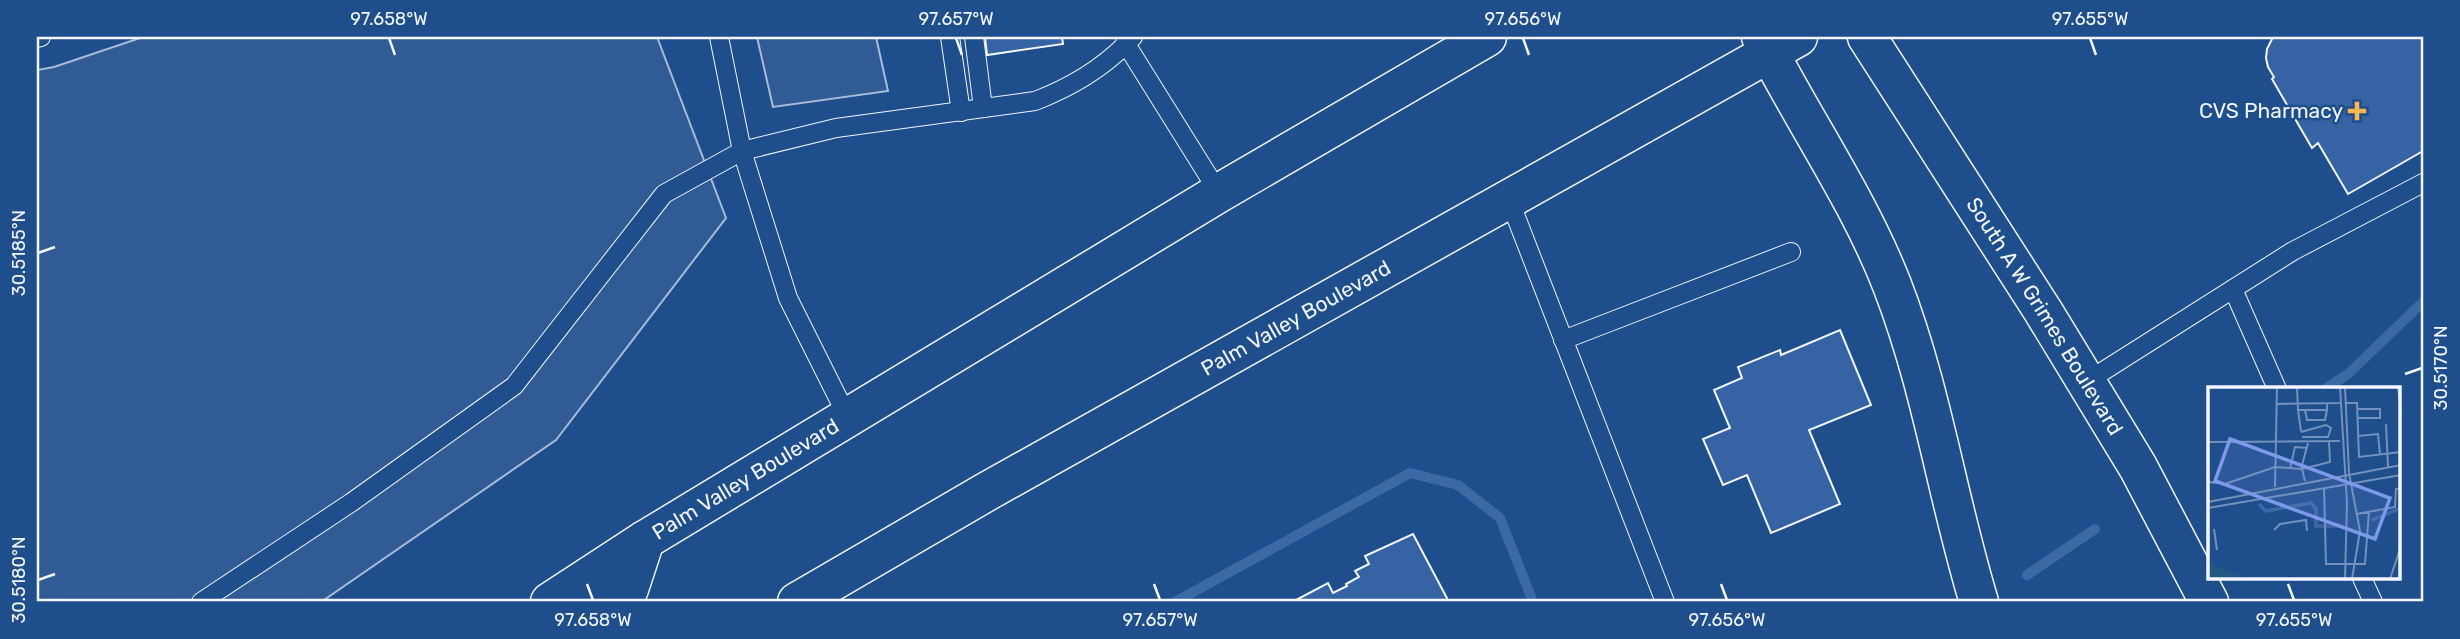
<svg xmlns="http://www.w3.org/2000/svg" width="2460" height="639" viewBox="0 0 2460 639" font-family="Rubik,sans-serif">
<rect width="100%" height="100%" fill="#1f4e8c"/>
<g fill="#305b95" stroke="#a8bbd7" stroke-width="2">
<polygon points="143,37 657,37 726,218 556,440 321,602 37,602 37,70 54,67"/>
<polygon points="757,37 876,37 888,91 773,107"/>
</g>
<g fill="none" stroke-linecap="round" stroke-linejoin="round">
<g stroke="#3b69a3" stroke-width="10">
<polyline points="2325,389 2348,374 2423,302"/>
<polyline points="2027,575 2095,529"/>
<polyline points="1175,602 1410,473 1458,485 1500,518 1533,602"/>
</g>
</g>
<g fill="#3563a3" stroke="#f2f6ff" stroke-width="2">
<polygon points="985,37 1062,37 1063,44 987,55"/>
<polygon points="2273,37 2423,37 2423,151 2348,194 2318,143 2312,148 2272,79 2274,77 2268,67 2266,58 2267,49"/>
<polygon points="1840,330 1871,405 1809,430 1840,504 1771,533 1747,475 1723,485 1703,439 1730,428 1714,390 1742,378 1738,367 1780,350 1781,355"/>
<polygon points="1413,534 1449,602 1297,602 1296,600 1328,583 1333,593 1347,586 1346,584 1359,577 1355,571 1369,564 1365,556"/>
</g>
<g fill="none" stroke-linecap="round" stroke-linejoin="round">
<g stroke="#f2f6ff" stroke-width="20">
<g id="service">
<polyline points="719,37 742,151 788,298 848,418"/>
<polyline points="950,37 961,112"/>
<polyline points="974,37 983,108"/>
<polyline points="1133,37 1126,44 1219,193"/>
<polyline points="37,38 41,37"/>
<polyline points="1509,199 1665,602"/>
<polyline points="2233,289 2277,389"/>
<polyline points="1563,340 1791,252"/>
<polyline points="2086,382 2293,251 2423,183"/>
<polyline points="2362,578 2373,602"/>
<path d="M201 602 352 502 514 386 664 194 742 151 836 128 1035 101C1069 88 1100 70 1126 44L1125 37"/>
</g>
</g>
<g stroke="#f2f6ff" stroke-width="41">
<g id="secondary">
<path d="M1761 37C1803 120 1858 198 1892 285 1932 388 1947 497 1979 602"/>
<path id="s1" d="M1867 37 2043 311 2138 467 2209 602"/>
</g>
</g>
<g stroke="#f2f6ff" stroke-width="41">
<g id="trunk">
<path id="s2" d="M550 602 645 540 1219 193 1487 37"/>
<polyline points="609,602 629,589 645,540"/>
<path id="s3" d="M797 602 986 492 1798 37"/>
</g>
</g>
<use href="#service" stroke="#1f4e8c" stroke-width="18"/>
<use href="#secondary" stroke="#1f4e8c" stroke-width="38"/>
<use href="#trunk" stroke="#1f4e8c" stroke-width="38"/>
</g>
<path fill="none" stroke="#f2f6ff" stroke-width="2.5" d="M389 38 395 55M956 38 962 55M1523 38 1529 55M2090 38 2096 55M38 253 55 247M2405 374 2422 368M38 580 55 574M587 584 593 600M1154 584 1160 600M1721 584 1727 600M2288 584 2294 600"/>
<path fill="#ffb74d" stroke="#1f4e8c" stroke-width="2.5" d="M2353.5 100.5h7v7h7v7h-7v7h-7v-7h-7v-7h7z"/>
<g text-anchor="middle" stroke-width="5" stroke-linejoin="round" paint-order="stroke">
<g font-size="21" fill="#f2f6ff" stroke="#1f4e8c" text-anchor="end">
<text x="2343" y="118">CVS Pharmacy</text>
</g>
<g font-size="21" fill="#f2f6ff" stroke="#1f4e8c">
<text dy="7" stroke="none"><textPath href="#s1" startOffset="331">South A W Grimes Boulevard</textPath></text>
<text dy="7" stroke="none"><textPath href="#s3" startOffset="574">Palm Valley Boulevard</textPath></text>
<text dy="7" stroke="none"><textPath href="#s2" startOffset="231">Palm Valley Boulevard</textPath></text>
</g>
</g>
<g transform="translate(2208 387)">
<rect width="192" height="192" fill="#1f4e8c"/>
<path d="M0 176 39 192 0 191Z" fill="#245a82"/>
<path fill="none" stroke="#3b69a3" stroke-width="3.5" d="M51 117 58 124 103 116 108 122V139H132M164 133 193 121"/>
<path fill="none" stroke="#7391ba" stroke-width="2" d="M89 0 90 23H119V16M132 0 139 116 137 192M137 0 141 86 152 144 144 192M190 0 193 26M138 16H149L151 70 193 65M69 17 132 16M149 22H172V31H150M90 23 93 44M97 23 99 33H117L119 23M178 37 180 80M93 45 118 38 123 41 120 50H94M150 49 170 47 172 68M0 55 132 54M82 82 87 60 99 61M97 94 94 82 122 75 121 55M0 95 17 97 67 80 93 82 100 56M67 100 69 0M116 101 118 177H157L161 124M0 115 193 78M0 121 193 88M149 127 187 120 188 102 193 101M6 142 9 163M66 143 72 137 98 133 99 144M182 192 193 159"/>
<path fill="#7d9aea" fill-opacity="0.15" stroke="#7d9aea" stroke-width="3.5" d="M22 52 182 111 167 152 7 94Z"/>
<rect width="192" height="192" fill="none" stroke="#f2f6ff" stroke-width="3.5"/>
</g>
<rect width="2460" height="639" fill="none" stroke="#1f4e8c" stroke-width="77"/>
<rect x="38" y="38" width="2384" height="562" fill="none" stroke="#f2f6ff" stroke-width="2.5"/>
<g font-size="18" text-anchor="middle" fill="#f2f6ff">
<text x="389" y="25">97.658°W</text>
<text x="956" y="25">97.657°W</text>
<text x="1523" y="25">97.656°W</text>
<text x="2090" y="25">97.655°W</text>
<text transform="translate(19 253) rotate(-90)" y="6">30.5185°N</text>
<text transform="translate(2441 368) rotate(-90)" y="6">30.5170°N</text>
<text transform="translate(19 580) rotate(-90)" y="6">30.5180°N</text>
<text x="593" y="626">97.658°W</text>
<text x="1160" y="626">97.657°W</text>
<text x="1727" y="626">97.656°W</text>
<text x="2294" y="626">97.655°W</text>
</g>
</svg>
